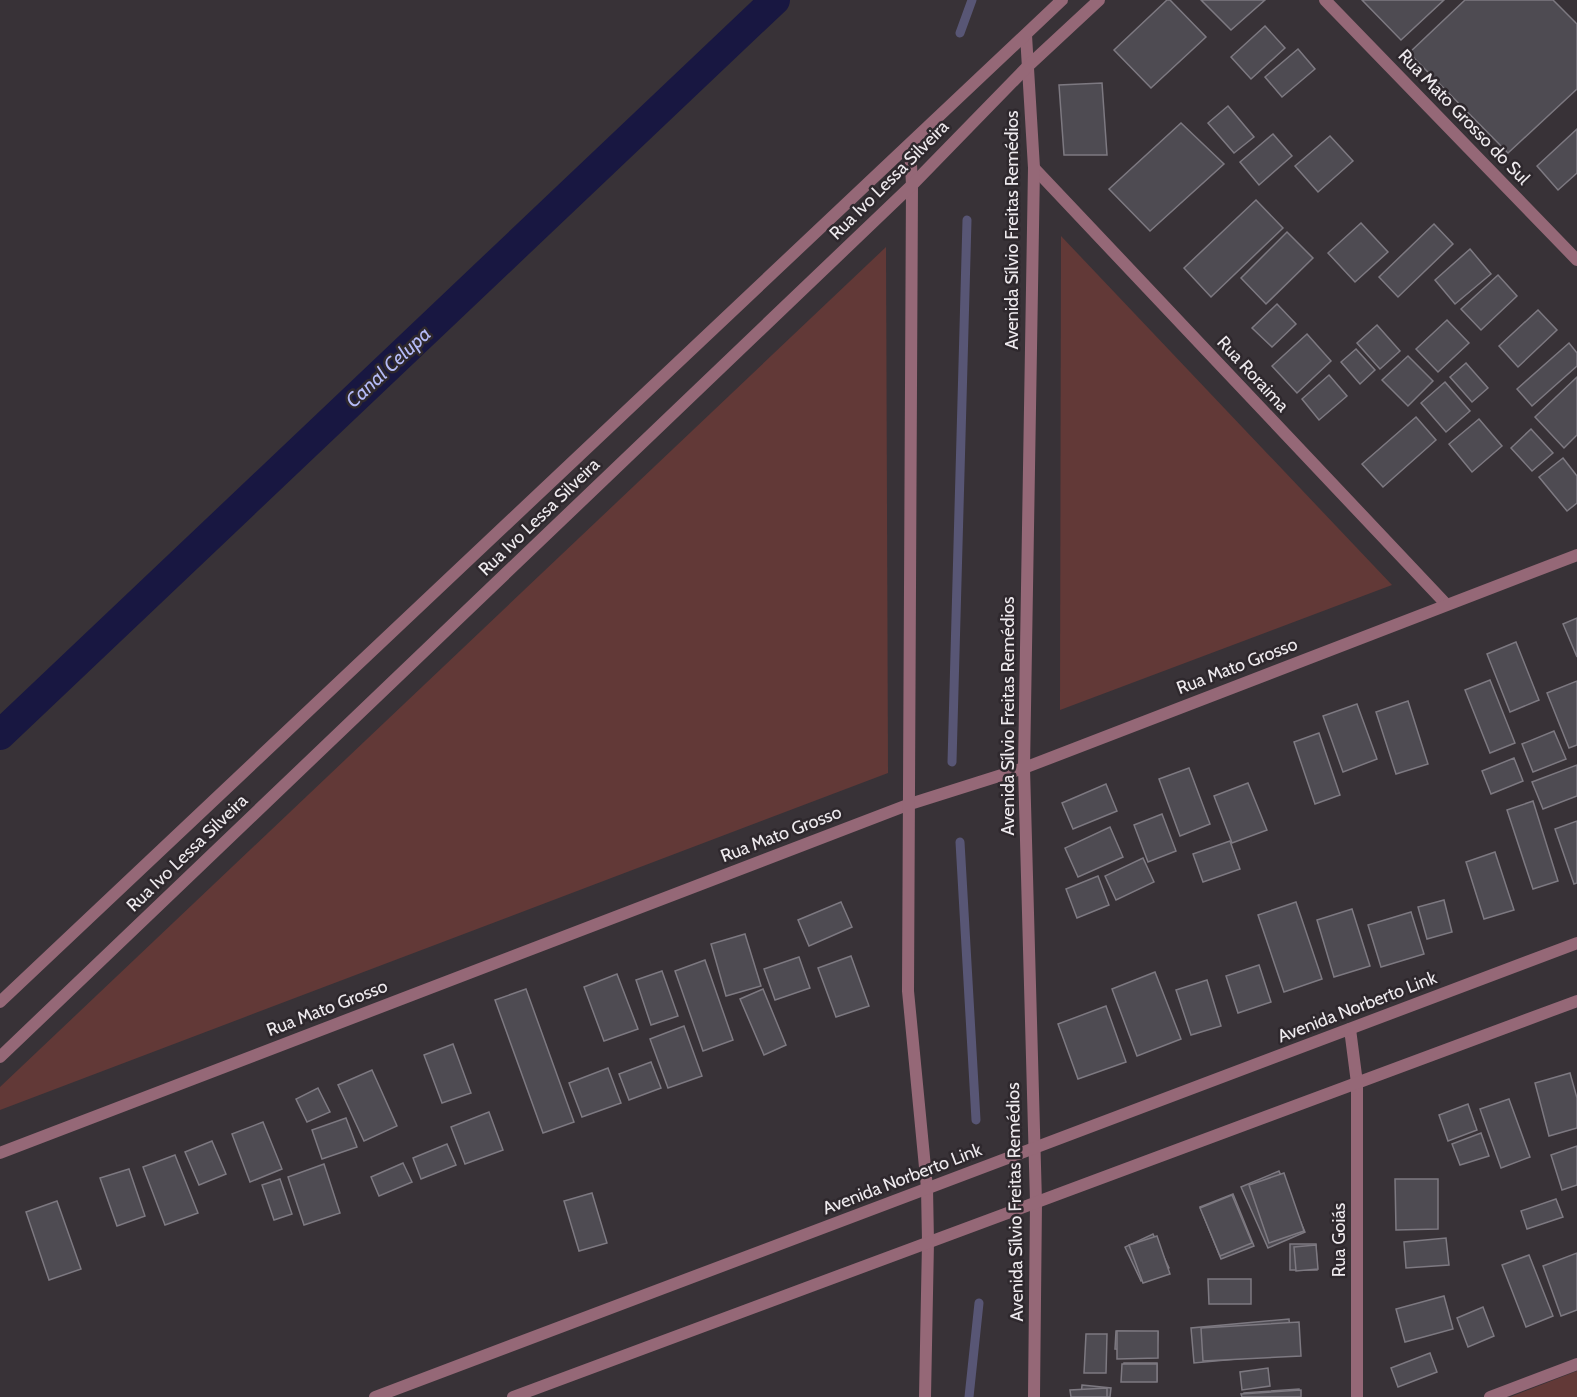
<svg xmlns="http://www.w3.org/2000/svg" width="1577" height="1397" viewBox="0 0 1577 1397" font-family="Cabin,sans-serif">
<rect width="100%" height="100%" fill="#383237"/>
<g fill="#623937">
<polygon points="1061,236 1392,585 1060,710"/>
<polygon points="886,247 888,773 0,1110 0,1087"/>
<polygon points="1577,1371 1577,1397 1510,1397"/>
</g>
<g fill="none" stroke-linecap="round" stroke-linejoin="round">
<g stroke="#585675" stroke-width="9">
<polyline points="960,33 972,0"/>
<polyline points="952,762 967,220"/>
<polyline points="960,842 976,1120"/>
<polyline points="969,1397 979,1303"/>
</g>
<polyline stroke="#181741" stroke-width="30" points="0,735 775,0"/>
</g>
<g fill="#4e4b52" stroke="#7d7981" stroke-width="1.5">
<polygon points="1167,0 1170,0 1206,37 1151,88 1114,50"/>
<polygon points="1201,0 1265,0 1231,30"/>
<polygon points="1362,0 1444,0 1401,40"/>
<polygon points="1465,0 1553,0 1577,24 1577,89 1508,153 1409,53"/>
<polygon points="1265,26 1285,48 1251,79 1231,57"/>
<polygon points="1298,49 1315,69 1282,97 1265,77"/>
<polygon points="1102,83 1107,155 1064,155 1059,85"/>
<polygon points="1228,106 1254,137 1234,153 1208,123"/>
<polygon points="1181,123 1224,164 1150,231 1109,189"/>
<polygon points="1577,129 1577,173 1558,190 1537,166"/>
<polygon points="1273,134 1292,156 1259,185 1240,162"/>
<polygon points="1330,136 1353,161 1318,192 1295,166"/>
<polygon points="1256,200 1283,228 1211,297 1184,268"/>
<polygon points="1361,223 1388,252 1355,282 1328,253"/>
<polygon points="1434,224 1453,244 1398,297 1379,277"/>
<polygon points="1287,232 1313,258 1266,304 1241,278"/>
<polygon points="1470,249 1491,274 1455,304 1435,280"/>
<polygon points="1498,275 1517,296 1481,330 1461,309"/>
<polygon points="1277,304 1296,324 1272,347 1252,328"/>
<polygon points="1538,310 1557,330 1518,367 1499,346"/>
<polygon points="1447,320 1469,343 1438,372 1416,349"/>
<polygon points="1377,325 1400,351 1380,369 1357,343"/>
<polygon points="1307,334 1331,361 1297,393 1272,366"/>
<polygon points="1569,343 1577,353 1577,366 1532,406 1517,389"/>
<polygon points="1356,349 1375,370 1360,384 1341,362"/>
<polygon points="1408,356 1433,381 1408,406 1382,380"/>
<polygon points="1466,363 1488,388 1472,402 1450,377"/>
<polygon points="1329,375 1347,396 1319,420 1302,399"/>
<polygon points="1577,377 1577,435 1564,448 1535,417"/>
<polygon points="1445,382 1470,411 1446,432 1421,403"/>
<polygon points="1416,417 1436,440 1383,487 1362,464"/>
<polygon points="1479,419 1502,446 1472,472 1449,444"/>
<polygon points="1531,429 1553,453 1532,471 1511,448"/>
<polygon points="1563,458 1577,476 1577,503 1567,511 1539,477"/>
<polygon points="1577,618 1577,657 1563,624"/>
<polygon points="1516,642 1539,700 1510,712 1487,654"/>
<polygon points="1490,680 1515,743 1490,753 1465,690"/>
<polygon points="1577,681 1577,745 1569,748 1547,693"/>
<polygon points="1408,701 1428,764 1396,774 1376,712"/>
<polygon points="1357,704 1377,759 1343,772 1323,716"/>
<polygon points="1554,731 1566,759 1533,772 1522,744"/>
<polygon points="1319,733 1340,795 1315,804 1294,742"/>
<polygon points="1514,758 1523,781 1491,794 1482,771"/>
<polygon points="1577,765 1577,796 1543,809 1532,782"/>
<polygon points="1189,768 1210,824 1180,836 1159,779"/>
<polygon points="1248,783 1267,830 1232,843 1214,796"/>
<polygon points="1106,784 1117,811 1073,829 1062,803"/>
<polygon points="1533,801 1558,881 1533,889 1507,810"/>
<polygon points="1162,814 1176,851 1148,862 1134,825"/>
<polygon points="1577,821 1577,883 1574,884 1555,829"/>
<polygon points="1110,827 1123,857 1078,877 1065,848"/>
<polygon points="1230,841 1240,869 1203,882 1193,854"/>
<polygon points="1495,852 1514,910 1484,919 1466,862"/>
<polygon points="1143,858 1154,882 1116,900 1105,876"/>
<polygon points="1098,876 1109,905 1077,918 1066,889"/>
<polygon points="1444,900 1452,932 1427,939 1418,907"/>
<polygon points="841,902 852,927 809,946 798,920"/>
<polygon points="1296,902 1322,979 1284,992 1258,915"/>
<polygon points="1352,909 1370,966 1334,977 1317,920"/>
<polygon points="1411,912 1424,954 1381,967 1368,925"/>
<polygon points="745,934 761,986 726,996 711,944"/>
<polygon points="851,956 869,1006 836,1017 818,968"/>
<polygon points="799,957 810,988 775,1000 764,969"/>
<polygon points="705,960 733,1040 703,1051 675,971"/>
<polygon points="1259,965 1271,1002 1238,1013 1226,976"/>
<polygon points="662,971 678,1016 651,1025 636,980"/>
<polygon points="1155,972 1181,1039 1137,1056 1112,989"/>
<polygon points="617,974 638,1029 604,1041 584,987"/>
<polygon points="1207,980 1221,1026 1191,1035 1176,990"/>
<polygon points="526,989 574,1122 543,1133 495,1000"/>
<polygon points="763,989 786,1045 764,1055 740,999"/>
<polygon points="1106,1006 1126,1062 1078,1079 1058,1024"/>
<polygon points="684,1026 702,1076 668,1088 650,1039"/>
<polygon points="453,1044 471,1093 442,1103 424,1055"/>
<polygon points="651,1062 661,1088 629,1100 619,1074"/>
<polygon points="608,1068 621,1103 582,1117 569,1083"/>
<polygon points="372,1070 397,1126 364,1141 338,1085"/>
<polygon points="1570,1073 1577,1098 1577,1128 1549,1136 1535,1083"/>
<polygon points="318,1088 330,1112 307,1122 296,1099"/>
<polygon points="1509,1099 1530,1157 1501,1168 1480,1109"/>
<polygon points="1468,1104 1477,1130 1448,1141 1439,1115"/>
<polygon points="489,1112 503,1150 465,1164 451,1127"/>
<polygon points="346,1118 357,1147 322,1159 312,1130"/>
<polygon points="263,1122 282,1169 250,1182 232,1134"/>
<polygon points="1481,1133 1489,1156 1460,1165 1452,1144"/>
<polygon points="212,1141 226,1174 199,1185 185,1152"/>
<polygon points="447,1144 456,1165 421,1179 413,1158"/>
<polygon points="1577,1146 1577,1185 1562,1190 1551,1155"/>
<polygon points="175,1155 198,1213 165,1225 143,1167"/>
<polygon points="403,1163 412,1182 379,1196 371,1177"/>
<polygon points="324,1164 340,1213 304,1225 288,1177"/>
<polygon points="129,1169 145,1216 117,1226 100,1178"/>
<polygon points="1279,1171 1305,1232 1268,1248 1241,1187"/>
<polygon points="1284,1173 1304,1231 1269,1243 1249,1185"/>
<polygon points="280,1179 292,1214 274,1220 262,1185"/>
<polygon points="1395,1179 1438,1179 1438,1229 1396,1230"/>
<polygon points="592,1193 607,1243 579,1251 564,1201"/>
<polygon points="1233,1194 1254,1246 1221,1259 1200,1207"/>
<polygon points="1232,1195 1252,1243 1220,1256 1200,1208"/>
<polygon points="1556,1199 1563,1217 1527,1229 1521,1211"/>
<polygon points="57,1201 81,1269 49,1280 26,1212"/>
<polygon points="1153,1234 1169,1268 1141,1281 1125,1247"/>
<polygon points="1157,1236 1170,1274 1143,1283 1129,1245"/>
<polygon points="1446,1238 1449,1265 1406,1268 1404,1242"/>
<polygon points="1290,1244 1316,1244 1317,1270 1290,1270"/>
<polygon points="1316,1245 1318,1269 1296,1271 1294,1247"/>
<polygon points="1577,1253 1577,1310 1561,1316 1543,1266"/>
<polygon points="1529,1255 1553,1316 1526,1327 1502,1265"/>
<polygon points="1208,1279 1251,1279 1251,1304 1209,1304"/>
<polygon points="1444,1296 1453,1329 1405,1342 1396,1309"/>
<polygon points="1483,1307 1494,1336 1468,1347 1457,1318"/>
<polygon points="1289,1319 1292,1354 1194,1363 1191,1328"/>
<polygon points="1299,1322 1301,1356 1203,1361 1201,1328"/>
<polygon points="1116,1331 1158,1332 1157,1351 1115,1349"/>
<polygon points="1117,1331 1158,1331 1158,1358 1117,1359"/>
<polygon points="1086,1334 1107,1334 1106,1373 1084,1373"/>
<polygon points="1430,1353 1437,1372 1398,1387 1391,1368"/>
<rect x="1124" y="1363" width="33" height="18"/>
<polygon points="1122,1364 1157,1364 1157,1382 1121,1382"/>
<polygon points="1268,1368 1270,1386 1242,1390 1240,1372"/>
<polygon points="1082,1385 1111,1388 1110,1397 1081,1397"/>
<polygon points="1107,1388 1107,1397 1071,1397 1070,1390"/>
<polygon points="1299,1389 1299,1397 1244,1397 1244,1393"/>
<polygon points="1301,1390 1301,1397 1242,1397 1241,1394"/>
</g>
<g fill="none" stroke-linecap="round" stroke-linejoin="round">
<g stroke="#956877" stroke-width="12">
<polyline points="1325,0 1577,260"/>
<polyline points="1034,168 1446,604"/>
<polyline points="1350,1029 1357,1083 1357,1397"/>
<polyline points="0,1153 910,804 1024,768 1577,555"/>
<polyline points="1490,1397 1577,1364"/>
</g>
<g stroke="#956877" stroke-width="12">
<polyline points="1026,35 1034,168 1024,768 1036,1202 1034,1397"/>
<polyline points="910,145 912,185 908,991 927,1188 928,1242 925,1397"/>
<polyline points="0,1002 1062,0"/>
<polyline points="0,1057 912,185 1028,66 1099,0"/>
<polyline points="375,1397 1577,943"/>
<polyline points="513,1397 1577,1001"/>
</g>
</g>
<g text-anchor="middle" stroke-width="5" stroke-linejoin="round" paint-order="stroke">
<g font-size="18" fill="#eeeaee" stroke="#2e282d">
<text transform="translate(1464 117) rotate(46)" y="6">Rua Mato Grosso do Sul</text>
<text transform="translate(889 180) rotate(-45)" y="6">Rua Ivo Lessa Silveira</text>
<text transform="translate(1012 230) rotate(-90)" y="6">Avenida Sílvio Freitas Remédios</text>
<text transform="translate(1253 374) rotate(47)" y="6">Rua Roraima</text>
<text transform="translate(539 517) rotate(-44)" y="6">Rua Ivo Lessa Silveira</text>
<text transform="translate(1237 666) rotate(-21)" y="6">Rua Mato Grosso</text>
<text transform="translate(1008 716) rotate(-90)" y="6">Avenida Sílvio Freitas Remédios</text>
<text transform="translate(781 834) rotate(-21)" y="6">Rua Mato Grosso</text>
<text transform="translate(187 853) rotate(-44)" y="6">Rua Ivo Lessa Silveira</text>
<text transform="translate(1357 1007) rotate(-21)" y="6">Avenida Norberto Link</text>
<text transform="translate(327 1008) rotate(-21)" y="6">Rua Mato Grosso</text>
<text transform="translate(902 1179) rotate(-21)" y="6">Avenida Norberto Link</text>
<text transform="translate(1015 1202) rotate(-91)" y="6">Avenida Sílvio Freitas Remédios</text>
<text transform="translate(1339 1240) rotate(-90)" y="6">Rua Goiás</text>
</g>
<g font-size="20" font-style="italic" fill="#b4baf6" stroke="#2e282d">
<text transform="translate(388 367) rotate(-43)" y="7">Canal Celupa</text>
</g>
</g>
</svg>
